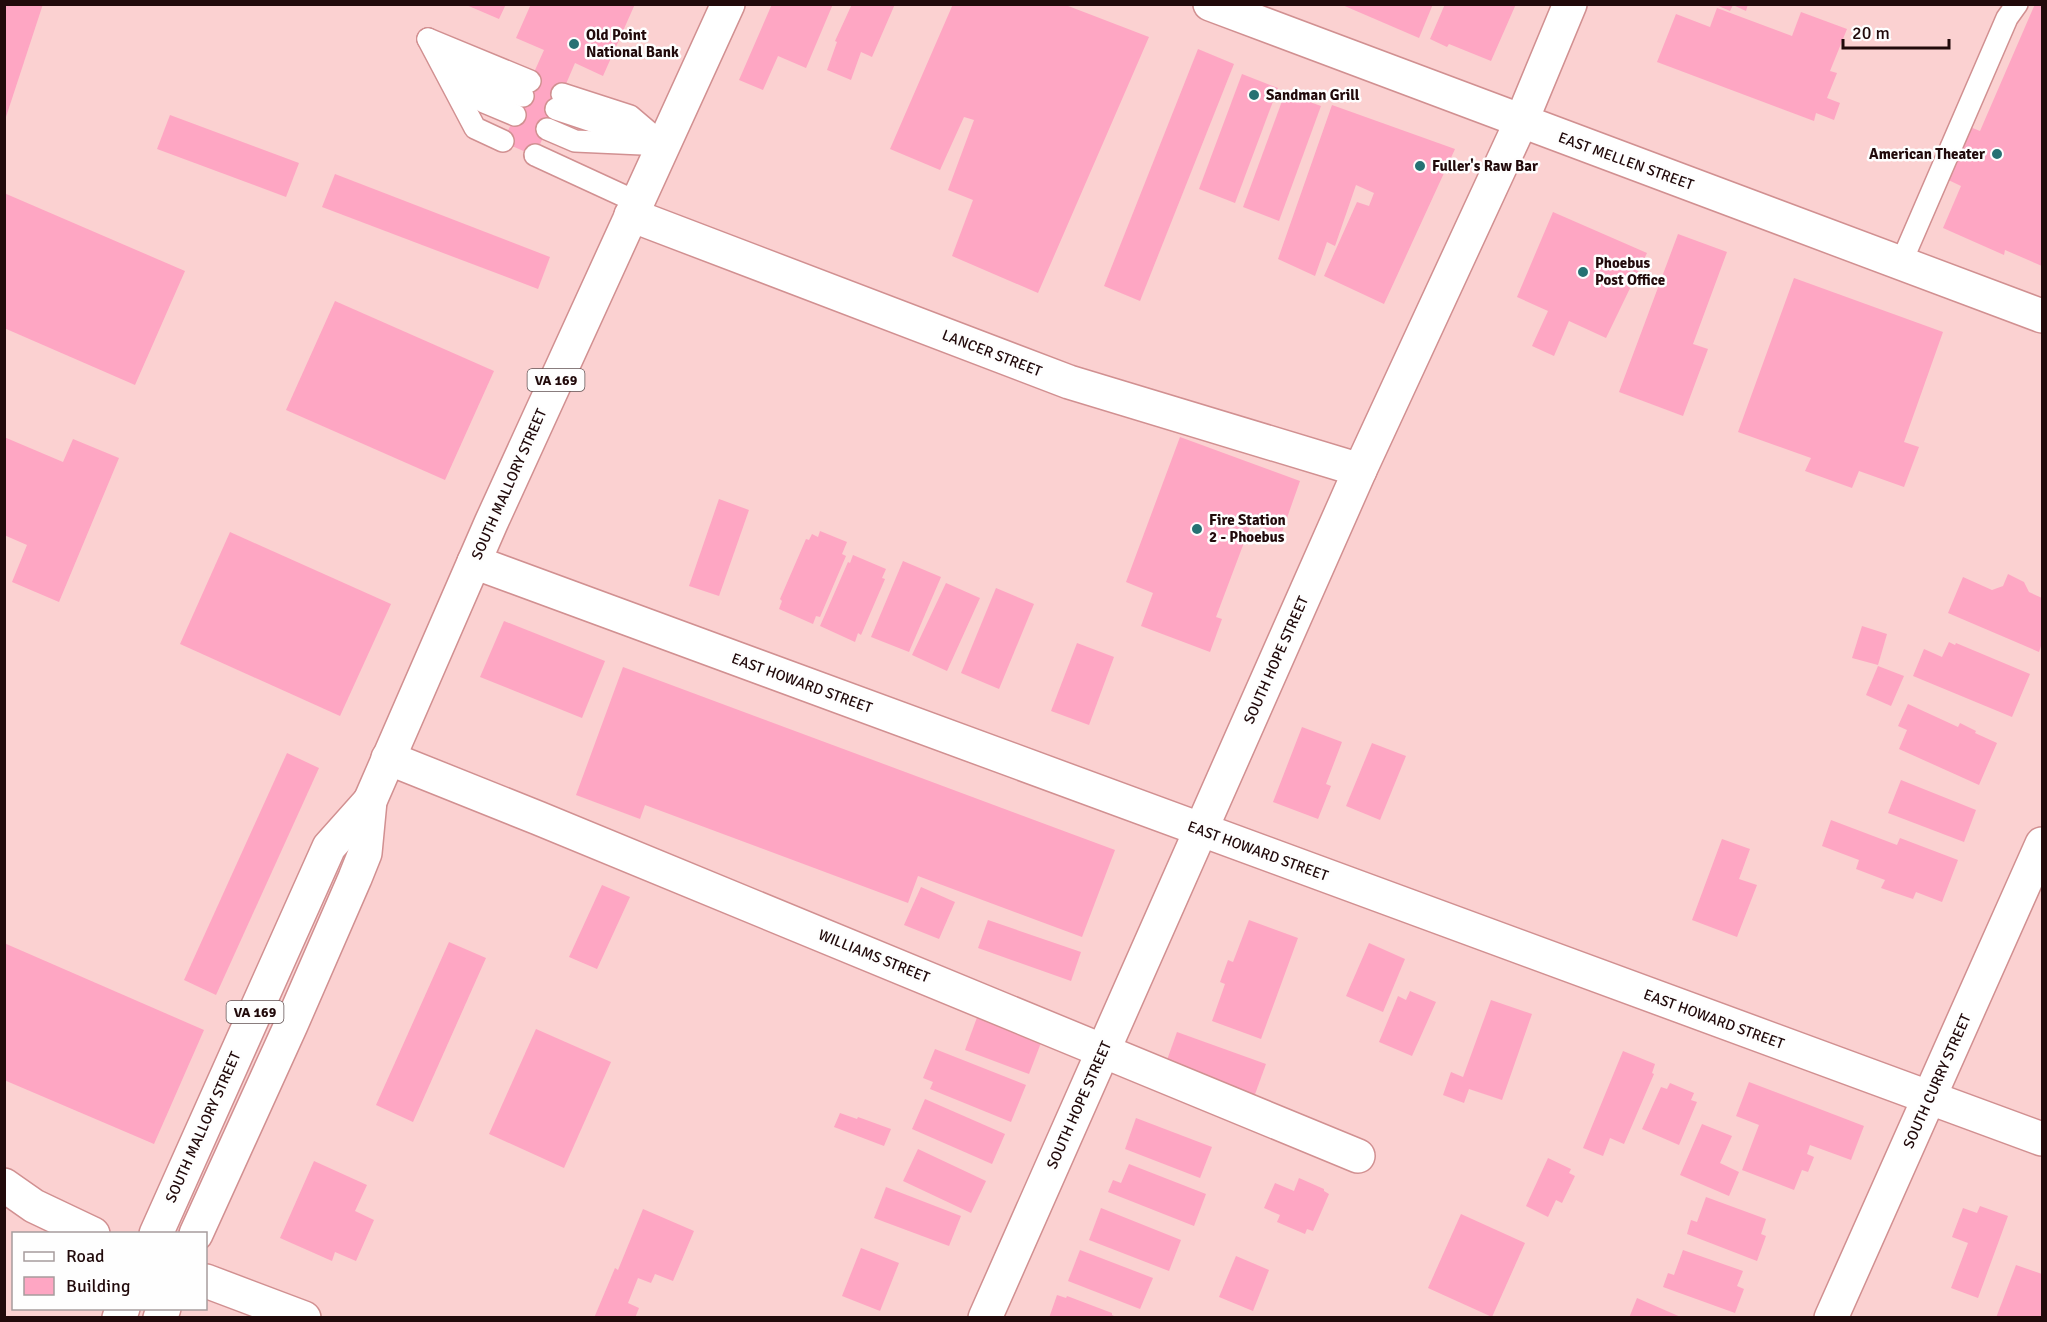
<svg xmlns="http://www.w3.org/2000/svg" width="2047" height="1322" viewBox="0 0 2047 1322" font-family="Signika,sans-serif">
<rect width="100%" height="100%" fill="#fbd1d1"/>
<g fill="#fea6c3">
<polygon points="4,4 43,4 5,120 4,120"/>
<polygon points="464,4 506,4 499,19"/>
<polygon points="531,4 635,4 603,76 575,63 535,156 503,142 544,50 516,38"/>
<polygon points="772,4 833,4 806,68 778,56 763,90 739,80"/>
<polygon points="852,4 895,4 872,57 861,52 851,80 827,70 837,42 835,41"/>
<polygon points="953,4 1063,4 1149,37 1038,293 952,256 973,200 948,190 974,120 964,117 940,170 890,149"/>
<polygon points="1340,4 1433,4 1419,38"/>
<polygon points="1445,4 1516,4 1491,61 1449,44 1447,47 1430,39"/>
<polygon points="1714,4 1748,4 1746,11 1733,5 1730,11"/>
<polygon points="2035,4 2042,4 2042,266 2005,250 2004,255 1943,228 1961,186 1942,177 1965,125 1980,131"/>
<polygon points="1717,8 1792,36 1801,12 1847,29 1830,71 1837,73 1827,98 1840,103 1834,120 1816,113 1814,121 1657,62 1676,14 1710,27"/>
<polygon points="1198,49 1234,64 1140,301 1104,286"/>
<polygon points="1242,74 1278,88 1235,203 1199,189"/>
<polygon points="1285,93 1321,106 1279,221 1243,207"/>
<polygon points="1332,105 1455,149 1384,304 1324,276 1357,202 1369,206 1374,193 1356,185 1335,246 1327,242 1315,276 1278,259"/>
<polygon points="170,115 299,163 286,197 157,149"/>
<polygon points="335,174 550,257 538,289 322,207"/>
<polygon points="4,193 185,271 135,385 4,328"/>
<polygon points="1553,212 1647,253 1606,338 1569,321 1554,356 1532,346 1548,311 1517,297"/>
<polygon points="1678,234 1727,252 1693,344 1708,349 1683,416 1619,392"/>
<polygon points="1794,278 1943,332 1904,442 1919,447 1904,487 1859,471 1852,488 1805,471 1811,458 1738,432"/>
<polygon points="335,301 494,371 445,480 286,410"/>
<polygon points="4,437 63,462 73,439 119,458 59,602 12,582 27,545 4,535"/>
<polygon points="1180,437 1300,481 1281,535 1251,524 1216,617 1222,619 1210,652 1141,626 1153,593 1126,582"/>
<polygon points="719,499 749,510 719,596 689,586"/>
<polygon points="820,531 847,542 842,554 846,556 820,617 816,616 813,624 779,609 782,601 780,599 806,539 809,540 812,534 818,537"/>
<polygon points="230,532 391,604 340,716 180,644"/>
<polygon points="853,555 886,569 882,578 885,579 861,635 858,633 855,642 820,626 848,562 850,563"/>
<polygon points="903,561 941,577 909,652 871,637"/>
<polygon points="2008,574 2024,582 2029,592 2042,598 2042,643 2039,652 1948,613 1963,577 1992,590 2003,586"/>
<polygon points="946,583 980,598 947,671 912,655"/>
<polygon points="996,588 1034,604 999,689 961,673"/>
<polygon points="504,621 605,661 582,718 480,677"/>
<polygon points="1862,626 1887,634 1878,665 1852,658"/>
<polygon points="1949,642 1955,645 1956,643 2030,674 2012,717 1913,676 1924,649 1942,657"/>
<polygon points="1077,643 1114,657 1089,725 1051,711"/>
<polygon points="1878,666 1904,676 1891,706 1866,695"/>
<polygon points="623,667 1115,850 1082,937 918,876 908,903 645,805 640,819 576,795"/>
<polygon points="1908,704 1958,727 1960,723 1976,731 1975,733 1997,743 1979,785 1899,749 1907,730 1898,726"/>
<polygon points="1302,727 1342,742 1326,784 1331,786 1318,819 1273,802"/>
<polygon points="1372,743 1406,756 1380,820 1346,806"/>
<polygon points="287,753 319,768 216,995 184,980"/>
<polygon points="1901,780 1976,810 1964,842 1888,813"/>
<polygon points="1831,820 1897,845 1900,838 1958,860 1942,902 1916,892 1913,899 1881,888 1885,880 1856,869 1859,860 1822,846"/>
<polygon points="1722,839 1750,849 1739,879 1757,885 1737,937 1692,920"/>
<polygon points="602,885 630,897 597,969 569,957"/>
<polygon points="921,887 955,902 939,939 904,925"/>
<polygon points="988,920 1081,952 1071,981 978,948"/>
<polygon points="1249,920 1298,938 1261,1039 1212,1021 1225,984 1220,982 1228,960 1233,962"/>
<polygon points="449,942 486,958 413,1122 376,1105"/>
<polygon points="4,943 204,1030 154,1144 4,1080"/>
<polygon points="1369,943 1405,959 1383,1012 1346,996"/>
<polygon points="1410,991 1436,1002 1412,1056 1379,1042 1398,996 1406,1000"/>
<polygon points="1491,1000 1532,1014 1502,1100 1469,1089 1464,1103 1443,1095 1451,1072 1463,1077"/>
<polygon points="979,1012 1044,1035 1029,1074 965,1050"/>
<polygon points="536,1029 611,1062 564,1168 489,1134"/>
<polygon points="1177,1032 1266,1064 1254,1097 1162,1074"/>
<polygon points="935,1049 1026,1085 1011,1122 930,1089 933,1082 923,1078"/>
<polygon points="1623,1051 1655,1064 1652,1073 1654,1074 1624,1144 1610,1138 1603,1156 1583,1148"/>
<polygon points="1749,1082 1864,1126 1851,1160 1810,1145 1807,1154 1814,1157 1808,1172 1802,1170 1794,1190 1742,1170 1759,1125 1736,1116"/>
<polygon points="1670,1083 1694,1093 1691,1100 1697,1102 1679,1145 1642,1129 1661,1087 1667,1089"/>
<polygon points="925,1099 1005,1134 992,1164 912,1129"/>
<polygon points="840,1113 857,1119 858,1117 891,1129 884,1146 834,1127"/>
<polygon points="1136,1118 1212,1147 1200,1178 1125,1149"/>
<polygon points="1702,1124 1732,1136 1720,1163 1739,1172 1729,1196 1680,1175"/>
<polygon points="918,1149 986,1181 971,1213 903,1181"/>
<polygon points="1548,1158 1571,1169 1569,1173 1575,1176 1562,1203 1556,1200 1548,1217 1526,1206"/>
<polygon points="314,1161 367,1185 355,1211 374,1220 356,1261 335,1252 332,1261 280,1238"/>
<polygon points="1129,1164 1206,1194 1194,1226 1108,1192 1113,1180 1121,1183"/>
<polygon points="1299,1178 1324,1189 1324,1191 1329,1194 1313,1231 1307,1229 1305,1234 1277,1222 1280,1215 1264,1208 1275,1183 1294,1191"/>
<polygon points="886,1187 961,1216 949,1246 874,1218"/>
<polygon points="1706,1197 1766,1219 1761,1234 1766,1236 1757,1261 1687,1234 1691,1220 1697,1222"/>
<polygon points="1980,1206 2008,1216 1978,1298 1951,1288 1968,1243 1952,1237 1963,1208 1977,1213"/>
<polygon points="1101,1208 1181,1240 1169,1271 1089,1240"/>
<polygon points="643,1209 694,1231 673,1281 655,1274 651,1283 638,1278 628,1303 639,1308 635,1318 594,1318 615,1268 618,1270"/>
<polygon points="1461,1214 1525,1243 1492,1317 1428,1288"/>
<polygon points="861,1248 899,1263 880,1311 842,1296"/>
<polygon points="1080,1250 1153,1278 1140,1309 1068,1281"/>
<polygon points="1683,1250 1743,1271 1737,1286 1744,1289 1735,1313 1663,1287 1668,1273 1674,1275"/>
<polygon points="1236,1256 1269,1270 1253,1311 1219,1297"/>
<polygon points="2016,1265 2042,1274 2042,1318 1996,1318"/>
<polygon points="1057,1295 1066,1298 1067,1296 1112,1313 1112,1315 1118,1318 1049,1318"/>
<polygon points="1637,1298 1683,1318 1629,1318"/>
</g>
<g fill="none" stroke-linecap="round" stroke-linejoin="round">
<g stroke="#d19091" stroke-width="24">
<g id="service">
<polyline points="428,39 475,128 503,141"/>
<polyline points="428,39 530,81"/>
<polyline points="450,64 484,102 515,115"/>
<polyline points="467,68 488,84 523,96"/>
<polyline points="562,94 630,116 664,145"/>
<polyline points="556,109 640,137"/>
<polyline points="547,129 575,141 664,145"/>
<polyline points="535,155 637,202"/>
<polyline points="1901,263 2007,18 2017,4"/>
</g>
</g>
<g stroke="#d19091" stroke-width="36">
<g id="minor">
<polyline points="631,215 1069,382 1360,470"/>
<polyline points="474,562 2042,1139"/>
<polyline points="388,758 538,818 1358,1156"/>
<polyline points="206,1281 304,1318"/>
<polyline points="985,1318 1360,470 1521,122 1570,4"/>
<polyline points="1831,1318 2042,844"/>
</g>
</g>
<g stroke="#d19091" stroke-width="36">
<polyline id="tertiary" points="4,1185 34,1206 93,1234"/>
</g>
<g stroke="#d19091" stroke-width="36">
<polyline id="secondary" points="1210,4 2042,316"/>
</g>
<g stroke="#d19091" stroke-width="36">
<g id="primary">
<polyline points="156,1234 329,847 370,801"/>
<polyline points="196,1234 291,1025 355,878 365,853 370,801 491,523 728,4"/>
<polyline points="119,1318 123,1308"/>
<polyline points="160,1318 164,1308"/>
</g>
</g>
<use href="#service" stroke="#fff" stroke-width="21"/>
<use href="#minor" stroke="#fff" stroke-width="33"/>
<use href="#tertiary" stroke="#fff" stroke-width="33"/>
<use href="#secondary" stroke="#fff" stroke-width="33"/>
<use href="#primary" stroke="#fff" stroke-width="33"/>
</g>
<g fill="#267173" stroke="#fefefe" stroke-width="2">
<circle cx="574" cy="44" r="6"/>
<circle cx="1254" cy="95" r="6"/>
<circle cx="1997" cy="154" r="6"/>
<circle cx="1420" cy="166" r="6"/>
<circle cx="1583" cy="272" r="6"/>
<circle cx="1197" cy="529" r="6"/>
</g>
<g text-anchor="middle" stroke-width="5" stroke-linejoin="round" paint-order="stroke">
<g fill="#fefefe" stroke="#635354" stroke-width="1.5">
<rect x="527.5" y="369" width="57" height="22" rx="4.5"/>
<rect x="226.5" y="1001" width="57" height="22" rx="4.5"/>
</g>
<g font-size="14" font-weight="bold" fill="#210a0b">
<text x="556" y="385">VA 169</text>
<text x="255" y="1017">VA 169</text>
</g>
<g font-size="15" font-weight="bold" fill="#210a0b" stroke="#fefefe" text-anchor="start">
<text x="586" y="40">Old Point<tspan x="586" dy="17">National Bank</tspan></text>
<text x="1266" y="100">Sandman Grill</text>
<text x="1985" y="159" text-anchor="end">American Theater</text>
<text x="1432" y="171">Fuller's Raw Bar</text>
<text x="1595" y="268">Phoebus<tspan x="1595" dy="17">Post Office</tspan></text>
<text x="1209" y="525">Fire Station<tspan x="1209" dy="17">2 - Phoebus</tspan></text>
</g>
<g font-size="15" fill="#210a0b" stroke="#fefefe">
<text transform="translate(1626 161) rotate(20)" y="5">EAST MELLEN STREET</text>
<text transform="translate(992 353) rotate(21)" y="5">LANCER STREET</text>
<text transform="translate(509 484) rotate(-66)" y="5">SOUTH MALLORY STREET</text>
<text transform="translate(1276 660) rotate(-66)" y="5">SOUTH HOPE STREET</text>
<text transform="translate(802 683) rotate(20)" y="5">EAST HOWARD STREET</text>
<text transform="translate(1258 851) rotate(20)" y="5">EAST HOWARD STREET</text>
<text transform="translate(874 956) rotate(22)" y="5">WILLIAMS STREET</text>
<text transform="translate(1714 1019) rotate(20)" y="5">EAST HOWARD STREET</text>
<text transform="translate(1937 1081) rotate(-66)" y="5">SOUTH CURRY STREET</text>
<text transform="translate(1079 1105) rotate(-66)" y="5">SOUTH HOPE STREET</text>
<text transform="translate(203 1127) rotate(-66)" y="5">SOUTH MALLORY STREET</text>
</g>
</g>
<rect width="2047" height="1322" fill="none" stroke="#210a0b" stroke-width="12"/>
<rect x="12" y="1232" width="195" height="78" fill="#fefefe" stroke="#a69c9d" stroke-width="1.5"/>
<rect x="24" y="1252" width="30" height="9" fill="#ffffff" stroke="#a69c9d" stroke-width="1.5"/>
<text x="66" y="1262" font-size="18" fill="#210a0b">Road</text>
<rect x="24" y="1277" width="30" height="18" fill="#fea6c3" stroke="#a69c9d" stroke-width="1.5"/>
<text x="66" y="1292" font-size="18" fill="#210a0b">Building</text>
<path d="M1843 39v9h106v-9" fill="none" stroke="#210a0b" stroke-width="3"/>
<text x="1852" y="39" font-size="18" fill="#210a0b" stroke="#fefefe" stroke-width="4.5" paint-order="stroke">20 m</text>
</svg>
